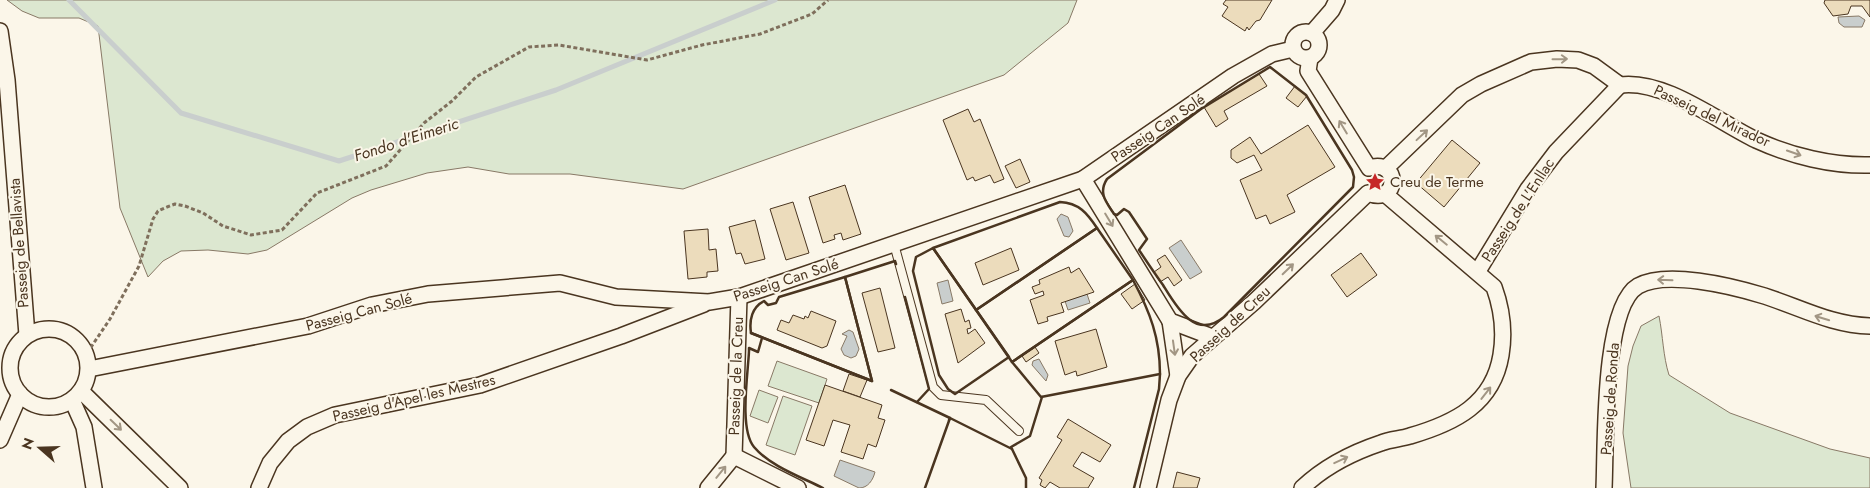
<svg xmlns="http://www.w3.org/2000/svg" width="1870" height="488" viewBox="0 0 1870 488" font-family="Jost,sans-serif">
<rect width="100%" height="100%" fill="#fbf6e9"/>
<g fill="#dce7d0" stroke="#887966">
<polygon points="7,0 1077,0 1068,23 1004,75 683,189 570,174 509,174 468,167 427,173 371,190 352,198 267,250 248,254 208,250 181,251 163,261 148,277 120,208 98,26 79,18 39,18 22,11"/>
<path d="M1659 316C1663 336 1663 356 1669 375L1730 413 1830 449 1870 458V488H1631L1623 433 1628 366 1633 346 1641 326Z"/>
<polygon points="777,361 827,379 819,403 768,386"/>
<polygon points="759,390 778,397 768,423 750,416"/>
<polygon points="783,396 812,406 795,455 766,445"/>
</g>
<g fill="#c9cecd" stroke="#887966">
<polygon points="1859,16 1865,20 1862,27 1844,27 1839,23 1838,17"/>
<polygon points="1061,214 1068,217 1073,231 1069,237 1064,236 1057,219"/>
<polygon points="1181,240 1202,272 1190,279 1169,248"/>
<polygon points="948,280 953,301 942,304 937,283"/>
<polygon points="1087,294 1090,303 1068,310 1065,301"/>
<polygon points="849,330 853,332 859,349 856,356 851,358 844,355 841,349 847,336 842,334"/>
<polygon points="1039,359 1048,375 1046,381 1032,365 1033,361"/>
<path d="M840 460 875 472C873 480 868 488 859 488L834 476Z"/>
</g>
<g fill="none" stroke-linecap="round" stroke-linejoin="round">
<polyline stroke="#c9cecd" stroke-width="5" points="69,0 181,113 339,161 556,90 775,0"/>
</g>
<g fill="#ecdcbc" stroke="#4a3520">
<polygon points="1226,0 1272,0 1260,20 1256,21 1249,30 1247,27 1245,31 1222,16 1228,7 1223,4"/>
<polygon points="1825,0 1870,0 1870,17 1862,6 1851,6 1848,14 1833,16 1824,3"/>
<polygon points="1259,74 1267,86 1224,111 1228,119 1216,127 1204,107"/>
<polygon points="1295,86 1307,96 1298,107 1286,98"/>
<polygon points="968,109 974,122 980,119 1004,179 994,183 990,175 975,181 973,177 967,180 943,120"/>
<polygon points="1308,125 1335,167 1287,195 1295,212 1270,224 1266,215 1256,219 1240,180 1262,170 1254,155 1237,163 1231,158 1231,150 1250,137 1261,154"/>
<polygon points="1452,140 1480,163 1444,207 1416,183"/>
<polygon points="1020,159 1030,182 1016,188 1005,166"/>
<polygon points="845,185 861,234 843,240 841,233 834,235 835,239 823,243 809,197"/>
<polygon points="793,202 809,253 786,260 770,209"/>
<polygon points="755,220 765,259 745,264 741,253 736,254 729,227"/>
<polygon points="708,229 709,250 716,249 718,271 707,272 707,277 688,279 684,231"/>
<polygon points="1011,248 1019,270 983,285 975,263"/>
<polygon points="1361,253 1377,275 1347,297 1331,275"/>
<polygon points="1165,255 1182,280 1174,286 1168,277 1160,282 1154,272 1161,267 1157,260"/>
<polygon points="1069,267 1071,273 1079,268 1094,292 1061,303 1064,312 1047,317 1048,321 1038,324 1030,300 1044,295 1043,291 1035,294 1032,287 1040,284 1039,280"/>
<polygon points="1135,284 1145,300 1132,309 1121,294"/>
<polygon points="880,288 895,348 878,352 862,293"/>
<polygon points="961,309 965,322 969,320 971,328 967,329 968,334 975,329 985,343 958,363 945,314"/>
<polygon points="811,311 836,321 827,346 822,348 777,330 781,320 789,323 793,315 804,319 805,316 808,318"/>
<polygon points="1096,329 1107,367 1077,376 1076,371 1065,375 1055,341"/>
<polygon points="1035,347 1039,353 1026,362 1022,356"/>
<polygon points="849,374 867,380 860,397 843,391"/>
<polygon points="825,385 882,405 878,418 885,420 876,447 868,444 863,459 841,452 850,425 833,420 824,446 806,440"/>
<polygon points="1068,419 1111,445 1100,462 1082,452 1073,466 1094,478 1088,488 1060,488 1050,482 1045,488 1040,485 1042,480 1039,478 1062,440 1057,437"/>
<polygon points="1177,472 1200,478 1197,488 1173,488"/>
</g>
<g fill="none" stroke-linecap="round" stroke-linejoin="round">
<g stroke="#4a3520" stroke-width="10">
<polyline id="lane" points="894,244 933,387 941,395 986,400 1019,431"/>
</g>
<g stroke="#4a3520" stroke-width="18">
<g id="street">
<polyline points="0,31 7,80 27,335"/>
<circle cx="1306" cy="45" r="13"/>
<polyline points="1312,33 1332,10 1337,0"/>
<path d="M1386 168 1462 95 1481 84 1531 62 1557 59 1578 60 1594 66 1620 85C1664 79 1717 121 1756 140 1791 156 1832 166 1870 165"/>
<polyline points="1083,179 1170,321 1212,337"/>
<polyline points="1478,271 1528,189 1556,152 1620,85"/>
<polyline points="1170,321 1178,376"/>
<circle cx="49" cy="368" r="39"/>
<polyline points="89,369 308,326 372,305 428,294 560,283 616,297 709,302 739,297 1083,179 1233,76 1272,54 1293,49"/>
<polyline points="81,391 180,488"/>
<polyline points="72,400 84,427 94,488"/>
<polyline points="0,440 20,394"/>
<polyline points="734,456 739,297"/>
<polyline points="734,456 798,488"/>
<polyline points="259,488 270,463 288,441 307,427 335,415 480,385 621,336 704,304"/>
<polyline points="708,488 734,456"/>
<path d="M1148 488 1169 400 1178 376 1192 356 1254 302 1368 193C1399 206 1401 158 1369 168L1308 71 1310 58"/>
<path d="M1302 488C1324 467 1351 453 1381 443 1390 439 1401 439 1410 436 1455 423 1493 404 1501 355 1505 331 1502 309 1494 287L1385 194"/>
<path d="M1604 488C1606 447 1602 307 1638 286 1666 270 1731 286 1761 295 1798 306 1830 325 1870 326"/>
</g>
</g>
<polyline stroke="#7f6f5c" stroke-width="3" stroke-dasharray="4 2.5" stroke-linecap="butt" points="87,353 110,319 139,266 153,219 158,211 167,207 175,204 185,206 203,213 223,226 251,235 282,230 317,193 386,166 424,123 452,101 476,77 529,47 559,45 647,60 702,45 760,34 812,14 828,0"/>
<use href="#lane" stroke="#fbf6e9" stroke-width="8"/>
<use href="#street" stroke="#fbf6e9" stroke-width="15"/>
<g stroke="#4a3520" stroke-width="2.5">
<path d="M1270 67 1306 95 1352 170 1354 177 1353 187 1224 317C1195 341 1176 306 1163 285 1155 274 1147 262 1139 250L1147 239 1129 212 1124 209 1117 215 1114 214C1106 202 1098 193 1107 179L1201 109Z"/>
<path d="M1060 202C1079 203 1087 213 1097 228L976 310 933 248Z"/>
<polygon points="1097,228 1133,280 1012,362 976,310"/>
<polygon points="933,248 1009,357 955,394 948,389 939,375 913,271 916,257"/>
<path d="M845 277 872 381 751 333C749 320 752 307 764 301L768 305 776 303 779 297Z"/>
<path d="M1133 280C1150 312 1160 338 1160 374L1041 397 1012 362Z"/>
<polyline points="905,297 929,389 917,402"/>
<polyline points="751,333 872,381 845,277 895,261 896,264"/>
<path d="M762 338 758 352 749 348V351C748 374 739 429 754 447 770 466 801 477 823 488"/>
<polyline points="891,390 950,418 949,420"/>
<polyline points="925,488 950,418 1012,449"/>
<polyline points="1026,488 1026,478 1011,447 1030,436 1042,397"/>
<polyline points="1134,488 1159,389 1160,374"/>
</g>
</g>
<defs><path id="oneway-shaft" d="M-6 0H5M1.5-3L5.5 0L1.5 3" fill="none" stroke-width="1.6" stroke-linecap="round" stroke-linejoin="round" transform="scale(1.25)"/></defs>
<g stroke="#a29684">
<use href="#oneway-shaft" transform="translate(1560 59) rotate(-1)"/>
<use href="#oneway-shaft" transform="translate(1343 127) rotate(-121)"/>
<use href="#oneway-shaft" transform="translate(1422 135) rotate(-43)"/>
<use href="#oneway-shaft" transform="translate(1794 153) rotate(19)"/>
<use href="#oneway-shaft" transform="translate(1109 220) rotate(59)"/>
<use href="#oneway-shaft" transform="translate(1441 240) rotate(-141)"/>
<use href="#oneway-shaft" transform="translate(1288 269) rotate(-44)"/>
<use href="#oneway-shaft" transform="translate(1665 280) rotate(-178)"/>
<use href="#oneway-shaft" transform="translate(1822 318) rotate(-163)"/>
<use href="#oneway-shaft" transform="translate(1174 348) rotate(82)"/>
<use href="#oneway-shaft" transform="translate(1486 393) rotate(-52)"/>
<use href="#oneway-shaft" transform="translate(116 425) rotate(44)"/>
<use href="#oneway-shaft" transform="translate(1341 460) rotate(-25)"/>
<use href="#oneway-shaft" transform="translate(721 472) rotate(-51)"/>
</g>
<defs>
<g id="sight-bare" transform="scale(1.5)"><path d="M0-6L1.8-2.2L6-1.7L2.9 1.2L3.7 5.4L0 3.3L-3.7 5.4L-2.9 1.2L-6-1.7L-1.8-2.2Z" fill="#c62828" stroke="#fbf6e9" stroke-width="2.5" paint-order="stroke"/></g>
</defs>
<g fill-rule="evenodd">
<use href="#sight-bare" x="1375" y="182"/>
</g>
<g text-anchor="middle" stroke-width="4" stroke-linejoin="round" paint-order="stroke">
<g font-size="15" fill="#4a3520" stroke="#fbf6e9">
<text transform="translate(1712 116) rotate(25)" y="5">Passeig del Mirador</text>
<text transform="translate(1158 128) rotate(-34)" y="5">Passeig Can Solé</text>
<text transform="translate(1518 210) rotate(-57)" y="5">Passeig de L'Enllac</text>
<text transform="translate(19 243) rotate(-94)" y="5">Passeig de Bellavista</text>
<text transform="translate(786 280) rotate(-18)" y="5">Passeig Can Solé</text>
<text transform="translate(359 312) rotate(-15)" y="5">Passeig Can Solé</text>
<text transform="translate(1230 324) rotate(-43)" y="5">Passeig de Creu</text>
<text transform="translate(736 376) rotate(-88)" y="5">Passeig de la Creu</text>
<text transform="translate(414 398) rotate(-13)" y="5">Passeig d'Apel·les Mestres</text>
<text transform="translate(1610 399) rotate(-86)" y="5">Passeig de Ronda</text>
</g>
<g font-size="15" fill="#4a3520" stroke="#fbf6e9" text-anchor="start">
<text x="1390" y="187">Creu de Terme</text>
</g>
<g font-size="16" font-style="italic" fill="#4a3520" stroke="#fbf6e9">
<text transform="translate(406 139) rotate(-18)" y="6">Fondo d'Eimeric</text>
</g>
</g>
<g transform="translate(40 448) rotate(290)" stroke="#fbf6e9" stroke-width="4" paint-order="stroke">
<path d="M0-4L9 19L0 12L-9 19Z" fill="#4a3520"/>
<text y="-8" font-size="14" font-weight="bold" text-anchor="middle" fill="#4a3520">N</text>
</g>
</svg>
